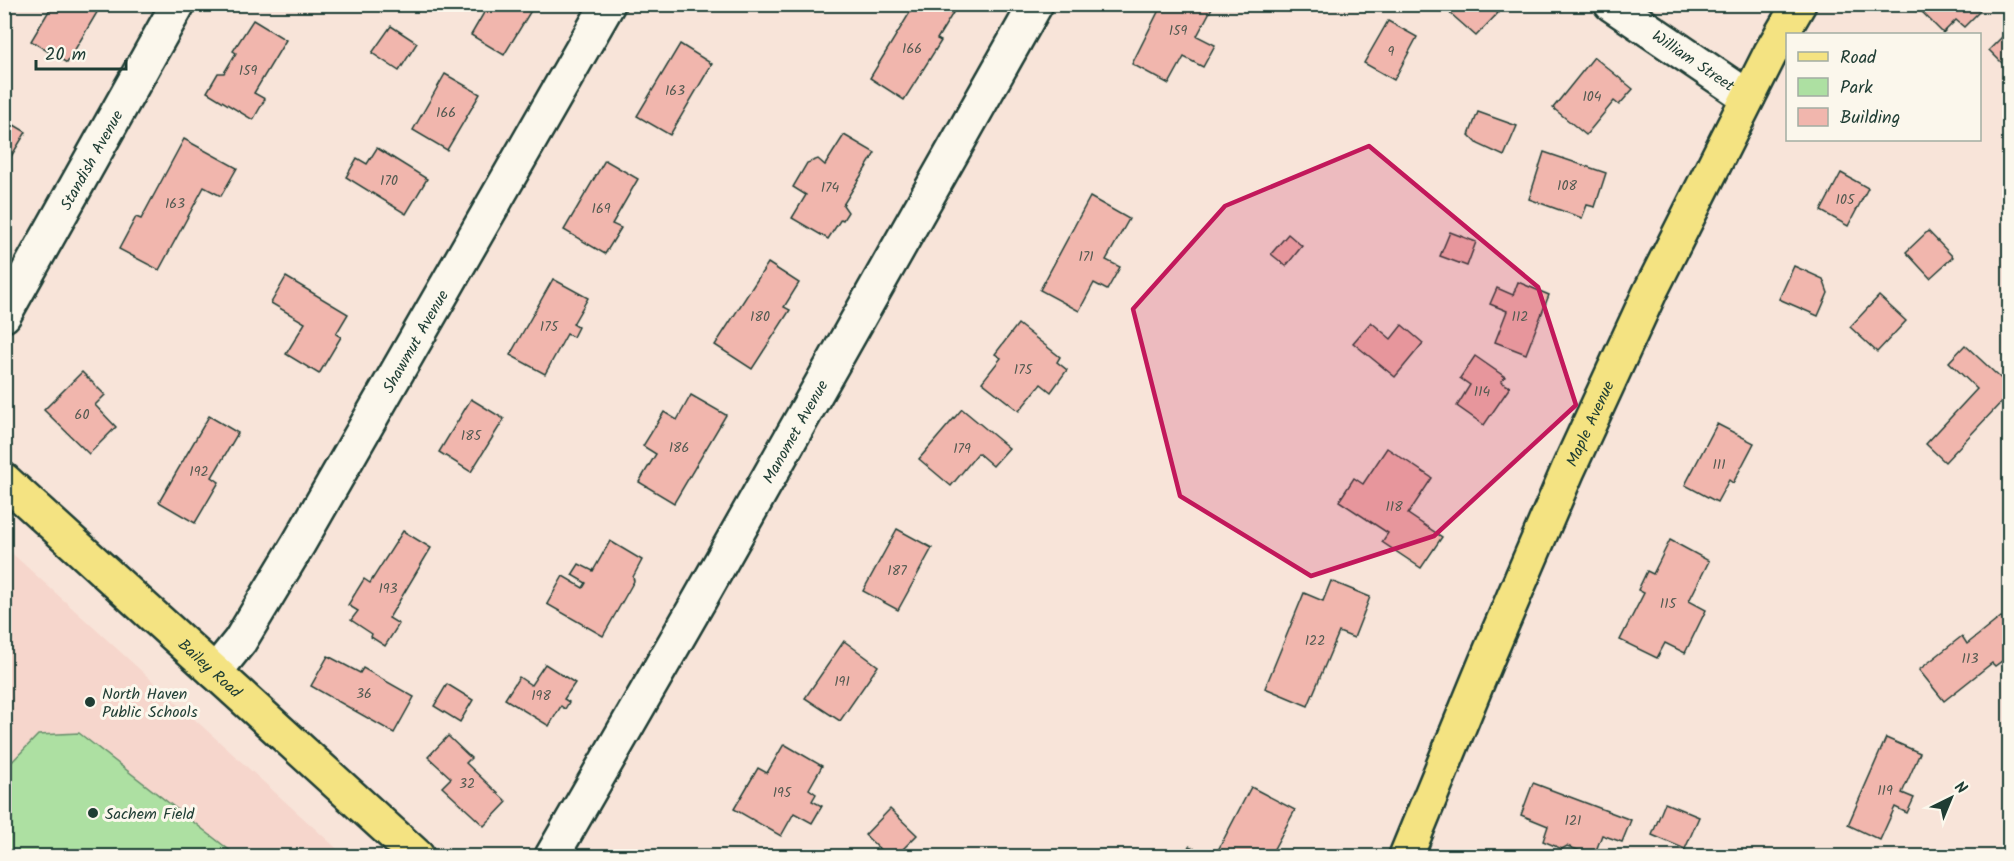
<svg xmlns="http://www.w3.org/2000/svg" width="2014" height="861" viewBox="0 0 2014 861" font-family="Kalam,sans-serif">
<rect width="100%" height="100%" fill="#f8e4d9"/>
<filter id="ink" filterUnits="userSpaceOnUse"><feTurbulence type="fractalNoise" baseFrequency=".0167" numOctaves="2"/><feDisplacementMap in="SourceGraphic" scale="12" xChannelSelector="R" yChannelSelector="G"/><feConvolveMatrix kernelMatrix="1 2 1 2 8 2 1 2 1" color-interpolation-filters="sRGB"/></filter>
<g filter="url(#ink)">
<polygon fill="#f6d6cc" points="5,547 345,856 5,856"/>
<polygon fill="#ade0a2" stroke="#668e6b" stroke-width="1.5" points="79,733 237,856 5,856 5,769 38,735"/>
<g fill="#f1b6ad" stroke="#1f3d34" stroke-width="1.5">
<polygon points="53,4 102,4 67,63 31,41"/>
<polygon points="489,4 535,4 504,55 471,35"/>
<polygon points="915,4 938,4 953,13 937,39 941,41 904,100 870,78"/>
<polygon points="1162,4 1214,4 1197,36 1215,45 1203,67 1184,57 1169,84 1132,64"/>
<polygon points="1458,4 1488,4 1498,13 1476,36 1450,13"/>
<polygon points="1921,4 1974,4 1980,11 1964,27 1956,20 1943,33 1918,8"/>
<polygon points="253,20 286,40 254,93 265,99 253,120 207,92 218,73 224,73 236,53 233,51"/>
<polygon points="1388,21 1417,37 1394,80 1364,63"/>
<polygon points="391,26 417,43 399,71 372,53"/>
<polygon points="2008,31 2010,33 2010,71 1989,50"/>
<polygon points="680,44 712,64 670,135 637,116"/>
<polygon points="1594,57 1633,89 1619,105 1614,101 1586,135 1553,108"/>
<polygon points="445,74 480,94 447,150 413,130"/>
<polygon points="1478,112 1517,126 1504,156 1478,144 1469,135"/>
<polygon points="4,119 26,132 4,168"/>
<polygon points="844,135 875,153 843,205 848,212 843,220 841,219 828,239 792,218 806,195 793,187 807,163 818,159 825,165"/>
<polygon points="184,139 237,168 221,196 204,187 159,270 119,249 136,217 141,219"/>
<polygon points="377,148 427,179 406,214 346,177 357,158 367,164"/>
<polygon points="1544,152 1606,173 1595,207 1587,205 1582,218 1529,199"/>
<polygon points="605,160 638,179 612,224 621,228 605,254 564,230"/>
<polygon points="1841,173 1868,188 1848,226 1821,211"/>
<polygon points="1090,197 1129,219 1106,260 1120,267 1107,290 1094,283 1079,311 1040,290"/>
<polygon points="1928,231 1953,257 1930,278 1906,252"/>
<polygon points="1450,232 1476,242 1467,266 1440,256"/>
<polygon points="1288,234 1302,246 1286,266 1271,254"/>
<polygon points="768,263 799,283 784,307 790,310 752,369 715,345"/>
<polygon points="1794,266 1823,279 1828,293 1818,316 1779,299"/>
<polygon points="286,277 348,314 336,334 341,337 319,374 286,354 305,323 271,303"/>
<polygon points="553,279 588,298 573,324 578,327 573,337 567,334 545,374 510,355"/>
<polygon points="1518,282 1549,295 1526,354 1495,342 1507,311 1490,304 1497,288 1513,295"/>
<polygon points="1879,296 1906,321 1877,352 1850,327"/>
<polygon points="1371,322 1391,339 1402,325 1423,343 1395,377 1353,343"/>
<polygon points="1018,324 1060,357 1057,362 1067,370 1051,392 1041,384 1019,411 982,382 1001,358 995,354"/>
<polygon points="1965,345 2010,387 2010,393 1945,462 1926,444 1977,389 1949,362"/>
<polygon points="1475,356 1505,377 1501,382 1510,387 1484,425 1457,406 1470,385 1460,378"/>
<polygon points="82,372 105,395 95,405 116,427 89,454 44,410"/>
<polygon points="691,395 726,415 674,503 639,482 656,454 643,446 664,412 677,420"/>
<polygon points="471,399 504,419 471,472 439,452"/>
<polygon points="962,409 1009,448 993,466 978,453 951,486 919,459"/>
<polygon points="209,416 238,433 212,477 219,482 195,523 159,502"/>
<polygon points="1717,424 1754,443 1733,483 1729,480 1717,502 1685,485"/>
<polygon points="1387,448 1432,478 1408,514 1442,537 1421,568 1382,542 1388,533 1339,501 1354,478 1363,484"/>
<polygon points="897,529 932,548 898,610 863,591"/>
<polygon points="403,531 431,548 389,618 399,624 385,646 371,637 372,634 351,620 358,611 348,605 364,579 370,583"/>
<polygon points="1670,540 1709,561 1689,601 1706,610 1685,653 1665,643 1657,658 1620,640 1644,593 1638,590 1647,571 1653,574"/>
<polygon points="610,541 642,560 633,577 634,581 603,636 547,604 563,576 583,588 586,583 572,575 579,564 593,571"/>
<polygon points="1331,581 1370,597 1354,638 1339,632 1308,706 1265,688 1304,593 1323,601"/>
<polygon points="2001,617 2010,628 2010,655 1995,666 1992,663 1944,701 1919,670 1962,636 1967,644"/>
<polygon points="844,641 878,666 840,721 805,698"/>
<polygon points="328,656 360,673 363,668 414,697 394,733 311,686"/>
<polygon points="545,664 575,683 564,699 569,702 565,709 561,706 549,726 505,699 519,677 531,685"/>
<polygon points="447,684 473,700 460,722 434,706"/>
<polygon points="448,736 471,758 466,763 507,802 484,826 442,787 451,778 428,757"/>
<polygon points="1886,738 1920,753 1902,793 1914,798 1907,813 1895,807 1880,840 1848,825"/>
<polygon points="784,744 822,766 809,789 816,794 812,801 822,806 812,823 794,813 781,836 734,809 758,768 767,773"/>
<polygon points="1533,783 1631,820 1622,842 1602,835 1594,856 1567,846 1562,849 1543,841 1548,826 1521,815"/>
<polygon points="1251,787 1295,810 1270,856 1215,856"/>
<polygon points="1665,803 1699,817 1685,849 1652,835"/>
<polygon points="890,809 917,835 896,856 887,856 865,835"/>
<polygon points="1189,846 1210,856 1184,856"/>
</g>
<g fill="none" stroke-linecap="round" stroke-linejoin="round">
<g stroke="#1f3d34" stroke-width="38">
<g id="minor">
<path id="s1" d="M1611 4 1748 97"/>
<path id="s2" d="M4 315 178 4"/>
<path id="s3" d="M215 672 240 641 299 543 608 4"/>
<path id="s4" d="M552 856 700 599 1036 4"/>
</g>
</g>
<g stroke="#1f3d34" stroke-width="38">
<g id="major">
<path id="s5" d="M4 480 417 856"/>
<path id="s6" d="M1406 856 1487 659 1568 470 1650 292 1771 52 1799 4"/>
</g>
</g>
<use href="#minor" stroke="#fbf7ec" stroke-width="33"/>
<use href="#major" stroke="#f4e382" stroke-width="33"/>
</g>
</g>
<path fill="#c2185b" fill-opacity="0.2" stroke="#c2185b" stroke-width="4.5" stroke-linejoin="round" d="M1369 146 1538 287 1576 405 1434 536 1311 576 1180 496 1133 309 1225 206Z"/>
<g fill="#1f3d34" stroke="#fbf7ec" stroke-width="2">
<circle cx="90" cy="702" r="6"/>
<circle cx="93" cy="813" r="6"/>
</g>
<g text-anchor="middle" stroke-width="6" stroke-linejoin="round" paint-order="stroke">
<g font-size="14" fill="#545b52">
<text x="1178" y="35">159</text>
<text x="912" y="53">166</text>
<text x="1391" y="56">9</text>
<text x="248" y="75">159</text>
<text x="675" y="95">163</text>
<text x="1592" y="101">104</text>
<text x="446" y="117">166</text>
<text x="389" y="185">170</text>
<text x="1567" y="190">108</text>
<text x="830" y="192">174</text>
<text x="1845" y="204">105</text>
<text x="175" y="208">163</text>
<text x="601" y="213">169</text>
<text x="1086" y="261">171</text>
<text x="760" y="321">180</text>
<text x="1520" y="321">112</text>
<text x="549" y="331">175</text>
<text x="1023" y="374">175</text>
<text x="1482" y="396">114</text>
<text x="82" y="419">60</text>
<text x="471" y="440">185</text>
<text x="679" y="452">186</text>
<text x="962" y="453">179</text>
<text x="1719" y="469">111</text>
<text x="199" y="476">192</text>
<text x="1394" y="511">118</text>
<text x="897" y="575">187</text>
<text x="388" y="593">193</text>
<text x="1668" y="608">115</text>
<text x="1315" y="645">122</text>
<text x="1970" y="663">113</text>
<text x="842" y="686">191</text>
<text x="364" y="698">36</text>
<text x="541" y="700">198</text>
<text x="467" y="788">32</text>
<text x="1885" y="795">119</text>
<text x="782" y="797">195</text>
<text x="1573" y="825">121</text>
</g>
<g font-size="16" fill="#1f3d34" stroke="#fbf7ec">
<text dy="6" stroke="none"><textPath href="#s1" startOffset="100">William Street</textPath></text>
<text dy="6" stroke="none"><textPath href="#s2" startOffset="178">Standish Avenue</textPath></text>
<text dy="6" stroke="none"><textPath href="#s3" startOffset="387">Shawmut Avenue</textPath></text>
<text dy="6" stroke="none"><textPath href="#s6" startOffset="470">Maple Avenue</textPath></text>
<text dy="6" stroke="none"><textPath href="#s4" startOffset="489">Manomet Avenue</textPath></text>
<text dy="6" stroke="none"><textPath href="#s5" startOffset="279">Bailey Road</textPath></text>
</g>
<g font-size="16" fill="#1f3d34" stroke="#fbf7ec" text-anchor="start">
<text x="102" y="699">North Haven<tspan x="102" dy="18">Public Schools</tspan></text>
<text x="105" y="819">Sachem Field</text>
</g>
</g>
<rect width="2014" height="861" fill="none" stroke="#fbf7ec" stroke-width="24"/>
<rect x="12" y="12" width="1990" height="837" fill="none" stroke="#1f3d34" stroke-width="2" filter="url(#ink)"/>
<rect x="1786" y="33" width="195" height="108" fill="#fbf7ec" stroke="#a3ada2" stroke-width="1.5"/>
<rect x="1798" y="52" width="30" height="9" fill="#f4e382" stroke="#a3ada2" stroke-width="1.5"/>
<text x="1840" y="63" font-size="18" fill="#1f3d34">Road</text>
<rect x="1798" y="78" width="30" height="18" fill="#ade0a2" stroke="#a3ada2" stroke-width="1.5"/>
<text x="1840" y="93" font-size="18" fill="#1f3d34">Park</text>
<rect x="1798" y="108" width="30" height="18" fill="#f1b6ad" stroke="#a3ada2" stroke-width="1.5"/>
<text x="1840" y="123" font-size="18" fill="#1f3d34">Building</text>
<g transform="translate(1951 798) rotate(43)" stroke="#fbf7ec" stroke-width="4.5" paint-order="stroke">
<path d="M0-4.5L10 22L0 15L-10 22Z" fill="#1f3d34"/>
<text y="-9" font-size="16" font-weight="bold" text-anchor="middle" fill="#1f3d34">N</text>
</g>
<path d="M36 60v9h90v-9" fill="none" stroke="#1f3d34" stroke-width="3"/>
<text x="45" y="60" font-size="18" fill="#1f3d34" stroke="#fbf7ec" stroke-width="4.5" paint-order="stroke">20 m</text>
</svg>
